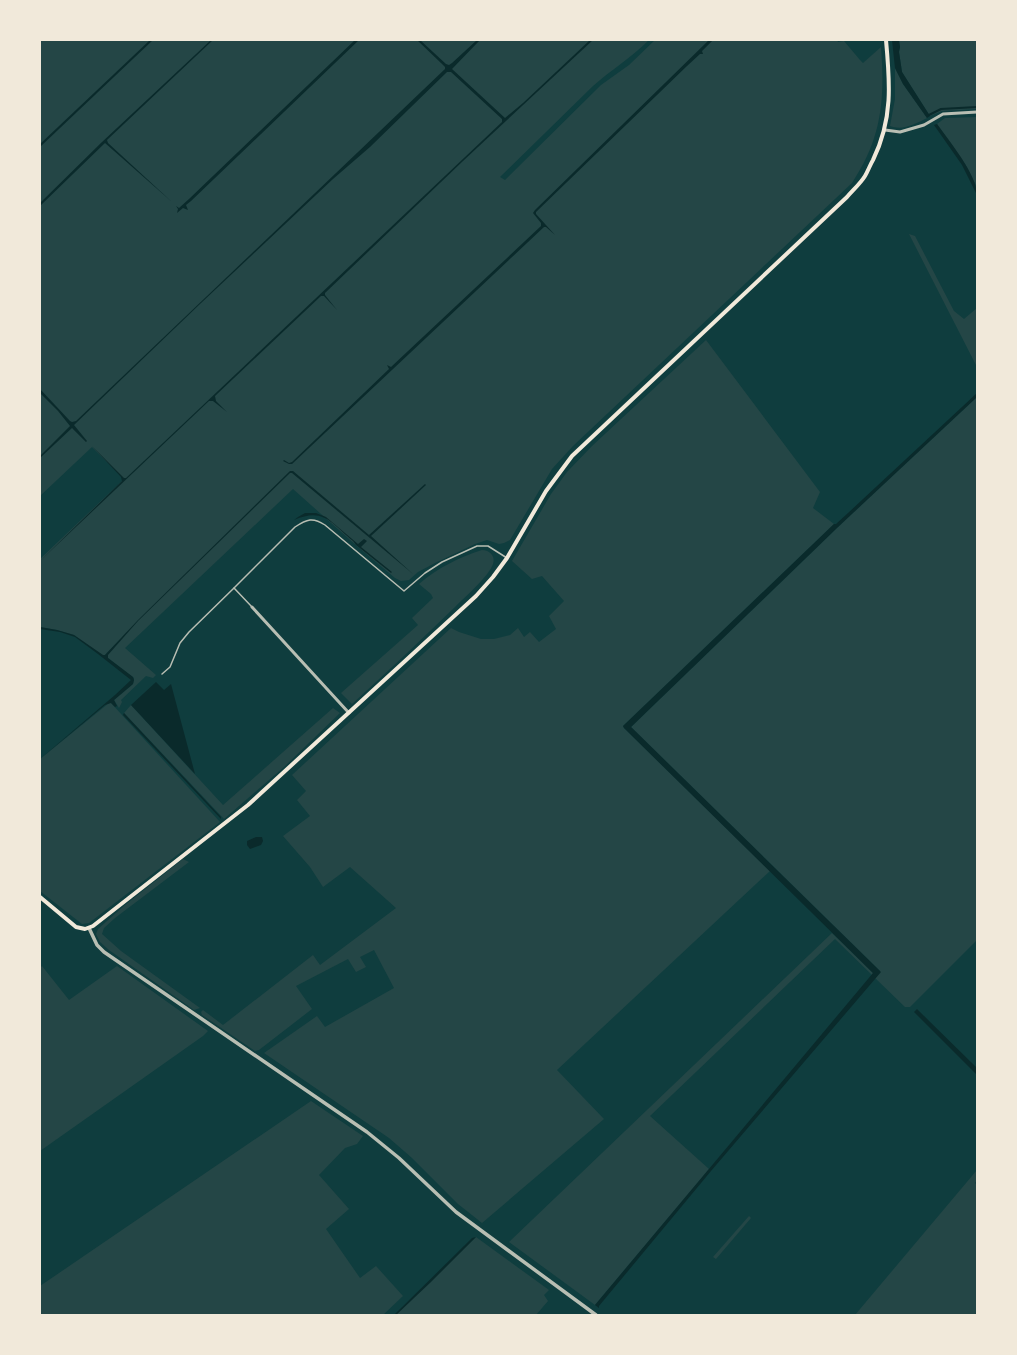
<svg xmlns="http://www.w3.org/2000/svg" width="1017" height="1355" viewBox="0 0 1017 1355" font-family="'Asap Condensed',sans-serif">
<rect width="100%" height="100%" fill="#0f3d3e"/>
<g fill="#244646">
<path d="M40 40H649C631 58 611 70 593 86L500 177 505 180 601 85 629 65 655 40H837L838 42 844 41 860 60 863 63 881 47C885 99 882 138 852 183L573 446 552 469 510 540 504 543 499 544 487 540 475 544 435 563 418 572 409 580 401 581 395 578 358 547 293 489 125 648 156 675 153 678 146 676 121 700 122 702 119 708 114 700 133 684 134 678 108 658 107 655 131 628 104 656 74 635 57 630 40 627V559L124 479 92 447 40 496Z"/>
<polygon points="899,40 977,40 977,109 942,111 930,116 902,72 899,52 900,47"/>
<path d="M895 68 903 84 927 118C915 124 903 131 890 126L895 99Z"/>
<polygon points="977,117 977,187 965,164 937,124 945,118"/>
<polygon points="909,234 915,236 954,311 964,319 977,308 977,367"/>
<polygon points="706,340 820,492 813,508 834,524 623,726 624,728 770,871 557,1070 604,1119 482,1223 458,1204 412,1158 389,1138 264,1053 317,1016 325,1027 394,988 374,950 360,957 366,967 356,972 348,959 296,986 312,1009 259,1050 255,1051 202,1015 201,1012 203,1010 223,1025 313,955 320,965 396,908 350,867 323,887 310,867 283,836 310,816 297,800 306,791 292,775 451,628 459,632 481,639 494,639 510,635 518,628 524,637 530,632 539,642 556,629 549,616 564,601 542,576 532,579 512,561 551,494 567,472 592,446"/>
<polygon points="977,397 977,940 910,1007 905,1007 875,978 880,971 631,727 838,527"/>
<path d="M482 550C489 550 496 556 493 564 489 576 465 597 455 607 421 640 387 672 352 704L341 693 418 625 412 618 433 598 431 594 419 584C437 568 460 557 482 550Z"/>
<polygon points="109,703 111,703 220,822 89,923 82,924 40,891 40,759"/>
<polygon points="131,705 223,805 333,708 340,713 284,767 224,819 124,713"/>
<polygon points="183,859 189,862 115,918 104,928 102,934 121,951 200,1008 194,1010 109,950 100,942 96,934 98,929 125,905"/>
<polygon points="832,933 873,973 872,975 835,939 650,1116 709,1169 595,1305 509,1242"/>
<polygon points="42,966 69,1000 117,966 208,1031 203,1036 40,1151 40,968"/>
<polygon points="311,1101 363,1136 357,1144 345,1148 319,1175 349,1209 326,1229 360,1278 376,1266 403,1296 383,1315 40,1315 40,1286"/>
<polygon points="977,1170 977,1180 975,1183 976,1184 977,1183 977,1315 855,1315"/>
<polygon points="749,1216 751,1218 716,1259 713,1257"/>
<polygon points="476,1237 549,1290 544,1295 548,1301 536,1315 396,1315"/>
</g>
<g fill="#0a2a2b">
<polygon points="150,40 153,40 40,147 40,144"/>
<polygon points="211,40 213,40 107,140 108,143 172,202 105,143 40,206 40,203 102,142"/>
<polygon points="355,40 359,40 191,201 186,205 188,210 183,208 177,213 178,209 176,206 179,208 189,199"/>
<polygon points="417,40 420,40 446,64 449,65 452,63 477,40 480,40 452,69 505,118 523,103 590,40 593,40 463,161 325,293 325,295 337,310 324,296 321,296 215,396 216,401 227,412 213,401 209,401 40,561 122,481 121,477 92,446 124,478 126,478 502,122 502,119 451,72 447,72 370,147 333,179 200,304 74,425 87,441 86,442 72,428 40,458 40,456 70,426 58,411 40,393 40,389 70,421 72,422 76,421 445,69 445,67 441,63"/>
<polygon points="709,40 713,40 702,51 703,54 700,54 687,66 536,212 536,214 555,235 546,227 544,227 292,464 289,464 283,461 284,460 289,463 292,462 389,369 387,365 391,367 541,226 541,223 533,213 535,210"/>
<polygon points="892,40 899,40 900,47 899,52 902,72 930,116 927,118 903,84 895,68"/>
<path d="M937 124C949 141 977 174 977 195L962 165 934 125Z"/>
<polygon points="977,393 977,397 838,527 631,727 881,972 711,1171 599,1306 599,1308 595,1305 873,973 624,728 623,726 834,524 836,524 848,513"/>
<polygon points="290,471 293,471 369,535 425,484 426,485 371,536 413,574 292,473 290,473 138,621 108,655 108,658 133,677 134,680 133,684 114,700 117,706 115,707 111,703 105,705 40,759 115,695 131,680 98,654 75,637 60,632 40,629 40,627 57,630 74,635 103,655 105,655 138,620"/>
<path d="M305 513H316L326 517 358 544 364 539 367 541 361 547 392 572 391 573 356 545 353 541C331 523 324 507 294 520L298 517Z"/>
<polygon points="156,682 164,690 171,684 195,774 131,705"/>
<polygon points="124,713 221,817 221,819 123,715"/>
<polygon points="256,837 262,837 263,841 261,845 250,849 247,845 247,841"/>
<polygon points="917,1009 977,1068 977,1075 914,1012"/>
<polygon points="476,1237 431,1282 396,1315 394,1315 472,1238"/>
</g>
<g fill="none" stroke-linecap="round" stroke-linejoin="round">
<polyline stroke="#0a2a2b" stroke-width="2" points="929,115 941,109 977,107"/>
<g stroke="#b8beb3" stroke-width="1.5">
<path d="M234 588 295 527C307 519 313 517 325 525L404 591 425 573 442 562 477 546H488L507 558"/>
<polyline points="162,674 170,667 180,643 189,632 234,588 252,607"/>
</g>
<g stroke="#b8beb3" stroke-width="3">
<polyline points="885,130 900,132 924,125 943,114 977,112"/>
<polyline points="252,607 349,713"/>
</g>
<polyline stroke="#b8beb3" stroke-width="3.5" points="89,928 97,945 104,952 367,1132 399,1158 456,1212 596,1315"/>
<path stroke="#f1e9da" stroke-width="4" d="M40 897 76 927 85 929 93 926 248 805 476 596 493 577 507 558 546 491 572 456 847 197C853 190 860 184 865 176 868 171 870 165 873 160 893 119 890 83 886 40"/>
</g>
<rect width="1017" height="1355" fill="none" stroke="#f1e9da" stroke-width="82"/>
</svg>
